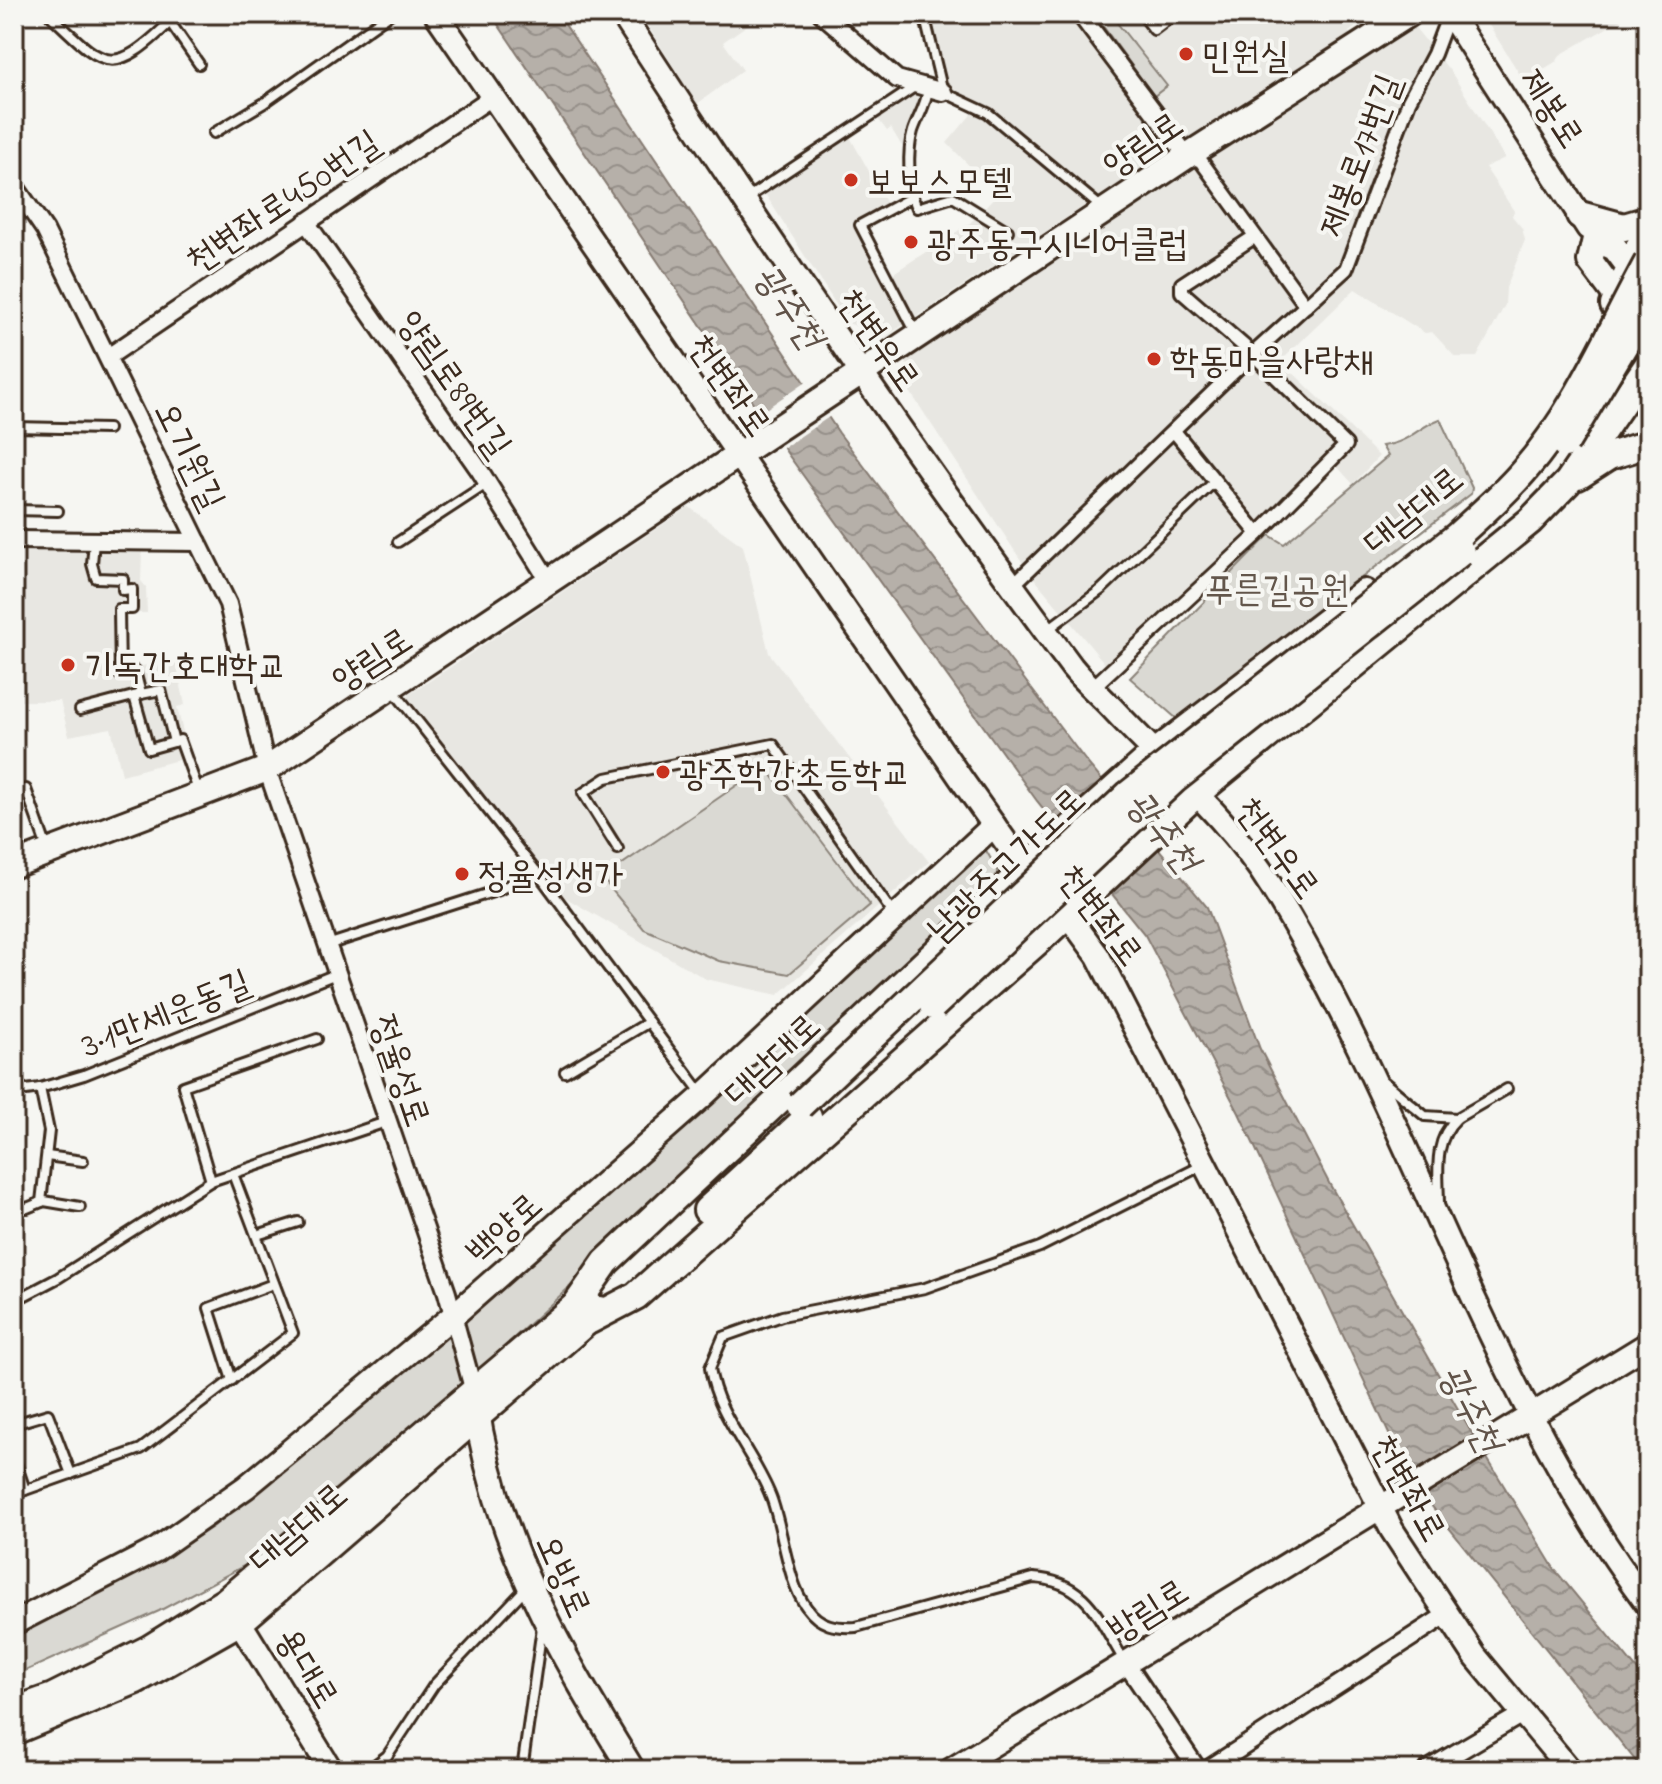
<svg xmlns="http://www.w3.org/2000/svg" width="1662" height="1784" viewBox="0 0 1662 1784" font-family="'Indie Flower','Poor Story',sans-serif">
<defs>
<pattern id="water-waves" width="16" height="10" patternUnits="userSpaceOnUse" patternTransform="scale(2)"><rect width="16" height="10" fill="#b6b0a9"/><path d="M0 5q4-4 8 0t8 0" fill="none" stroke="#958f89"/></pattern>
</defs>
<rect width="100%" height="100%" fill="#f6f6f2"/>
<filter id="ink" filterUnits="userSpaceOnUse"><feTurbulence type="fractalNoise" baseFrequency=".0125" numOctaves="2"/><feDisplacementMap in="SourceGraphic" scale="16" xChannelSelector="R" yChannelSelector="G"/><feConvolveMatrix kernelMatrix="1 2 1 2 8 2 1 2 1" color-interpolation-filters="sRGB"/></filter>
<g filter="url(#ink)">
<g fill="#e8e7e2">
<polygon points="763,14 723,42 743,70 697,104 641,15"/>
<polygon points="896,14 1069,14 1141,109 1155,97 1091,14 1372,14 1349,32 1351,40 1165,153 885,337 848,323 760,186 846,130 889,207 854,224 883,280 970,223 997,194 947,143 975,110 932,88 921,110 910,119 906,153 891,128 887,131 875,115 936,81 922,20 898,24"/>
<polygon points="1482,14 1631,14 1560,55 1557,61 1524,81"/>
<polygon points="1412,24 1451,72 1505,158 1485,167 1514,211 1512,216 1522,228 1525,240 1506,288 1505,305 1477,357 1455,357 1432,332 1425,333 1355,289 1281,361 1379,456 1353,484 1334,463 1269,531 1116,677 1028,571 903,381 908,356"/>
<polygon points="689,507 743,546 769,653 929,862 778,995 706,979 566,898 407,696"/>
<polygon points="14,549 142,549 141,581 146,587 147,613 122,613 123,668 176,662 185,705 177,707 189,757 122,775 111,728 69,736 60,701 14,701"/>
</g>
<g fill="#dad9d3" stroke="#8a8278" stroke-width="2">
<polygon points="1094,14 1110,14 1167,86 1154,96"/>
<path d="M1440 419 1472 488 1471 494 1177 719 1130 678 1269 535 1284 544 1388 456 1382 446C1411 442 1416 428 1440 419Z"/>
<polygon points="765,766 870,905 789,974 719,961 644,929 602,878"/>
<polygon points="980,840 1002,878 732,1139 461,1386 257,1559 159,1611 14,1676 14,1633 146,1570 214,1526 303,1449"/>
</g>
<polygon fill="url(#water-waves)" stroke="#857a71" stroke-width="2" points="491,14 558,14 839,433 1085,760 1207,907 1260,1049 1329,1183 1470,1430 1555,1570 1648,1683 1648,1770 1643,1770 1410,1479 1239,1113 1145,935 1037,801 787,453"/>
<polygon fill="#f6f6f2" points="808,380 832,415 780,450 757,415"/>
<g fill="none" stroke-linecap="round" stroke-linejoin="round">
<g stroke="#3b2a1e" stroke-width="14">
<g id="service">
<path d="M49 14C104 66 110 80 170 22L165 14"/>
<polyline points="924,14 943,92 988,113 1102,208"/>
<polyline points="1142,14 1154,30 1175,14"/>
<polyline points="170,22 199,64"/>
<path d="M928 89C926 106 918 116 913 131 907 151 908 189 917 208L953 197 1008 231"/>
<polyline points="214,133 264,103 390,14"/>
<polyline points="912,197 860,225 916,333"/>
<polyline points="747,198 916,86"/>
<polyline points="14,427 108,429"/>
<polyline points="14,510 58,511"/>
<polyline points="398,542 488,483"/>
<polyline points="1047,630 1102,589 1214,482"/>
<polyline points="393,690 543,880 703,1095"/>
<polyline points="134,696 149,749 174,742 161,690 141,694"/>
<polyline points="80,710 141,694 135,671 120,675 119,609 132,609 132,589 123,590 123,579 96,578 92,564 94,541"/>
<polyline points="174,742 180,740 198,790"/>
<polyline points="14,793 26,789 47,848"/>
<polyline points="618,849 583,793 606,778 773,744 894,915"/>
<polyline points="327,945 499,890 536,871"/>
<polyline points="317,1039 183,1086 211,1181 386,1122"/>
<polyline points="565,1072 649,1022"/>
<path d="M1383 1081 1425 1116 1457 1118C1432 1142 1439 1174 1439 1206"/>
<polyline points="14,1083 26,1090 40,1088 84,1075 336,974"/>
<polyline points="40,1088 49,1131 41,1202"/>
<polyline points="1457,1118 1507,1089"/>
<polyline points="47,1156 83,1161"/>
<polyline points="14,1207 27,1208 44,1201 80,1207"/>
<polyline points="257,1235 298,1222"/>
<polyline points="14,1301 58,1278 211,1181"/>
<polyline points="232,1380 209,1308 273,1284"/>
<polyline points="14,1424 48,1414 71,1474"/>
<polyline points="14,1457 25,1490"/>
<polyline points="14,1494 141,1449 293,1333 233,1174"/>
<path d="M1125 1662C1099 1620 1088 1581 1033 1578L856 1627C836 1628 820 1626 807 1608 787 1583 783 1528 771 1497 754 1453 717 1416 710 1368L723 1337 782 1316 925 1288 1040 1247 1205 1164"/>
<polyline points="368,1770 387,1756 434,1685 527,1587"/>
<polyline points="522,1770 542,1627"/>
</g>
</g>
<g stroke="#3b2a1e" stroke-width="18">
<g id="pedestrian">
<polyline points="1188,156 1201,161 1306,306"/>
<polyline points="1174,431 1258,534"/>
<polyline points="1012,586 1244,362 1346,269 1409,101 1434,54 1449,14"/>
<polyline points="1092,688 1258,534 1346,445 1253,354 1182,292 1182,284 1254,237"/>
</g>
</g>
<g stroke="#3b2a1e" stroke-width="22">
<g id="minor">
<polyline points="822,14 897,79 943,92"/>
<polyline points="1080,14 1187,156"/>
<polyline points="14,185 45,230 228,604 267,769 447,1293 474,1392"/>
<polyline points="306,222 480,471 550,583"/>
<polyline points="108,357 492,97"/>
<polyline points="14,540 198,542"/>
<polyline points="1126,1663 1198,1770"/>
<polyline points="1207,1770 1446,1615"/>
<polyline points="1427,1770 1522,1714"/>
</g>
</g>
<g stroke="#3b2a1e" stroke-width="28">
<g id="tertiary">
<polyline points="436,14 964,783 1025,869 1067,914 1098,956 1392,1530 1475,1656 1570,1770"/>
<path d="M622 14C766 236 914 455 1072 667 1084 682 1099 694 1112 708 1166 766 1229 818 1271 886 1413 1116 1485 1387 1648 1605"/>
<polyline points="1450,14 1588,228"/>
<polyline points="231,1608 331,1770"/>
<polyline points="14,1623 156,1550 246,1487 454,1315 704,1095 994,825"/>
<polyline points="951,1770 1648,1344"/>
</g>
</g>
<g stroke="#3b2a1e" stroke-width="30">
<g id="secondary">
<polyline points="1617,297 1590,261 1595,239 1615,248 1630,268"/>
<polyline points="14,865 267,769 1187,156 1409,14"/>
<path d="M475 1400C495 1542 558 1650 632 1770"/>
</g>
</g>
<g stroke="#3b2a1e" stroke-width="32">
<g id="primary">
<polyline points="1580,215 1624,227 1648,220"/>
<polyline points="1614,305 1648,227"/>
<polyline points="1624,307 1648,342"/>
<polyline points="1578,476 1609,456 1648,444"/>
<polyline points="707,1210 808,1117"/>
<polyline points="574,1308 606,1262 1025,869 1154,754 1364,593"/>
<polyline points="590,1320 636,1296 1048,932 1196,794 1530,521 1568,482 1648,365"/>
<polyline points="14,1711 53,1697 149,1649 226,1601 586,1297"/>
<polyline points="14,1731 136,1680 242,1620 600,1310"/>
</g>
</g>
<use href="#service" stroke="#f6f6f2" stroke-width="8"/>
<use href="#pedestrian" stroke="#f6f6f2" stroke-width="12"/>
<use href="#minor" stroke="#f6f6f2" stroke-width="16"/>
<use href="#tertiary" stroke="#f6f6f2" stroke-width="22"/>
<use href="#secondary" stroke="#f6f6f2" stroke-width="24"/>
<use href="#primary" stroke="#f6f6f2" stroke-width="26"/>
<g stroke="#3b2a1e" stroke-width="32" stroke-linecap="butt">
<g id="primary-bridge">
<polyline points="1565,444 1648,305"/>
<polyline points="933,1006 1174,780 1461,552"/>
<path d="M800 1105 1129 794 1457 536C1479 516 1503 495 1523 472 1577 411 1609 333 1648 262"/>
</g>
</g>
<use href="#primary-bridge" stroke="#f6f6f2" stroke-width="26"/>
</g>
</g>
<g fill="#c8321e" stroke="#f6f6f2" stroke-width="3">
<circle cx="1186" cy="54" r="8"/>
<circle cx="851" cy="180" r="8"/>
<circle cx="911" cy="242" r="8"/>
<circle cx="1154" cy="359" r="8"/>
<circle cx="68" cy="665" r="8"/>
<circle cx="663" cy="772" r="8"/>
<circle cx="462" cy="874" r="8"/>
</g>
<g text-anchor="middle" stroke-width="8" stroke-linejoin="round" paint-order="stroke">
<g font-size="36" fill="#3b2a1e" stroke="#f6f6f2" text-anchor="start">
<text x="1202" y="67">민원실</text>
<text x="867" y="193">보보스모텔</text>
<text x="927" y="255">광주동구시니어클럽</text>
<text x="1170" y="372">학동마을사랑채</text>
<text x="84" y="678">기독간호대학교</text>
<text x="679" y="785">광주학강초등학교</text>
<text x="478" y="887">정율성생가</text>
</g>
<g font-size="36" fill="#3b2a1e" stroke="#f6f6f2">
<text transform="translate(1553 107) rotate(57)" y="13">제봉로</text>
<text transform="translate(1142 143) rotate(-34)" y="13">양림로</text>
<text transform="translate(1358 155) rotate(-69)" y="13">제봉로17번길</text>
<text transform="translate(282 200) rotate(-34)" y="13">천변좌로450번길</text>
<text transform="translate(880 339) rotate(55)" y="13">천변우로</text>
<text transform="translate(456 383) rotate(55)" y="13">양림로89번길</text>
<text transform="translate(731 384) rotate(55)" y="13">천변좌로</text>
<text transform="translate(191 455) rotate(64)" y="13">오기원길</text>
<text transform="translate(1412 509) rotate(-39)" y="13">대남대로</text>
<text transform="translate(371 658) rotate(-33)" y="13">양림로</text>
<text transform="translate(1279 847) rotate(54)" y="13">천변우로</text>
<text transform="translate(1005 863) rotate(-44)" y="13">남광주고가도로</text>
<text transform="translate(1102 914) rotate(53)" y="13">천변좌로</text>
<text transform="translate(165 1012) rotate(-22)" y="13">3·1만세운동길</text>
<text transform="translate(771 1058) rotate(-43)" y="13">대남대로</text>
<text transform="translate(402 1070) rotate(71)" y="13">정율성로</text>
<text transform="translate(503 1227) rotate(-42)" y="13">백양로</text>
<text transform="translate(1410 1487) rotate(61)" y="13">천변좌로</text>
<text transform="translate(297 1526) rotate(-41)" y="13">대남대로</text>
<text transform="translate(565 1575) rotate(66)" y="13">오방로</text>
<text transform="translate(1147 1609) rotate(-32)" y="13">방림로</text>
<text transform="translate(309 1667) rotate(59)" y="13">용대로</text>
</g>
<g font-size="36" fill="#63564b" stroke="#f6f6f2">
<text x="1277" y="601">푸른길공원</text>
</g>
<g font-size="38" font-style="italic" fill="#605248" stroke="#f6f6f2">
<text transform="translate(790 306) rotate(56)" y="13">광주천</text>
<text transform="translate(1164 831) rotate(52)" y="13">광주천</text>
<text transform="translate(1472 1408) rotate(63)" y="13">광주천</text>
</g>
</g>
<rect width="1662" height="1784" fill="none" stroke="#f6f6f2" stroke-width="48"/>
<rect x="24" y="24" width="1614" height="1736" fill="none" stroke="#3b2a1e" stroke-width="3" filter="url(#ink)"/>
</svg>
